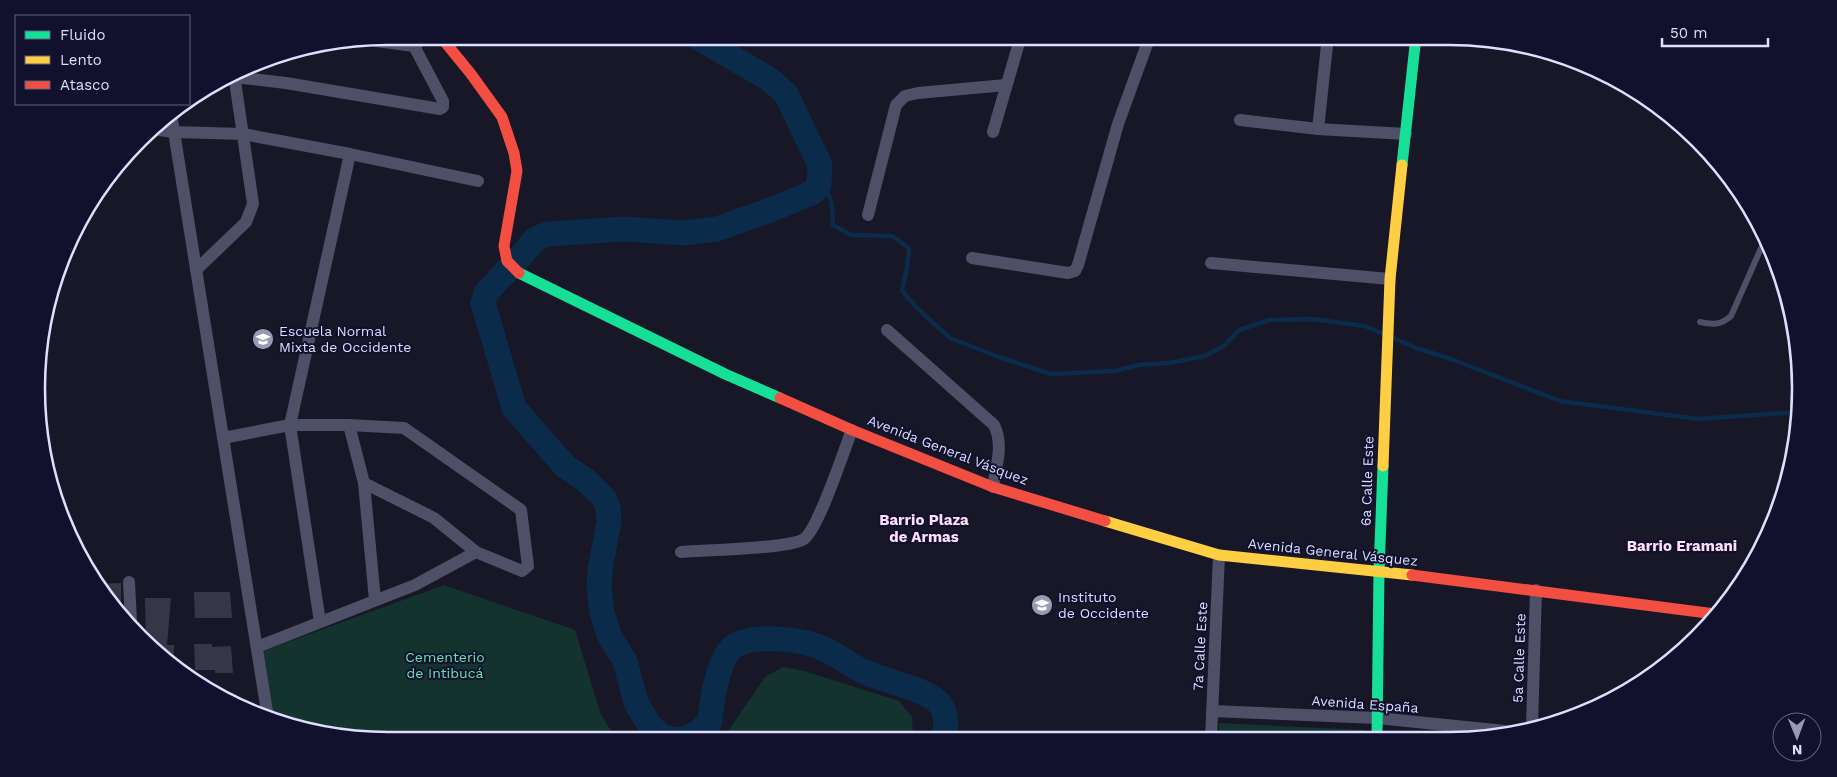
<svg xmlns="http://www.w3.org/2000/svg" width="1837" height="777" viewBox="0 0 1837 777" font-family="'Work Sans',sans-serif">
<rect width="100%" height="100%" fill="#171727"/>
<g fill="#14332f">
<polygon points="444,585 575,630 601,715 617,740 389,741 274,721 263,651"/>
<polygon points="783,667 804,671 899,701 912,717 913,735 911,739 722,740 765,677"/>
<polygon points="1219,723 1365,730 1365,738 1218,738"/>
</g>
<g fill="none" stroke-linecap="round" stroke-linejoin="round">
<g stroke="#0b2b4a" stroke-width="4.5">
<path d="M819 185C834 195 832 208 833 225L851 235 892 236 909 248 907 268 902 291 918 309 950 338 999 357 1051 374 1114 371 1139 365 1169 363 1205 356 1224 346 1239 330 1269 320 1313 319 1365 326 1384 334"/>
<polyline points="1391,337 1416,348 1451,359 1560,401 1698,419 1798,412"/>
</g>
<path stroke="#0b2b4a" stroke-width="25" d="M695 36 769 79 786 94 820 165 819 185 812 193 765 212 717 229 684 233 623 229 549 234C539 237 533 239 528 248L486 293 483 303 514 408 565 466 588 482 604 498 608 508 609 521 600 570 599 588 602 613 610 637 625 661 636 703 650 726 661 736 674 740 687 738 697 733 710 722C711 704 718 658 733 647 751 633 802 639 822 648 837 654 850 666 865 672 885 681 926 689 939 703 948 715 946 725 944 739"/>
</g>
<g fill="#363648">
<polygon points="121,583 121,611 95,584"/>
<polygon points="194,592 230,592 232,618 195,618"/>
<polygon points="145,598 171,598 167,645 174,645 173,667 146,638"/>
<polygon points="194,644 212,644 212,647 231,646 233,673 215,673 215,670 195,670"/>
</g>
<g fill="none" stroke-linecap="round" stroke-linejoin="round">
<path stroke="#4d5067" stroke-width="6" d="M1700 322C1713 325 1721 325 1731 316L1766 237"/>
<g stroke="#4d5067" stroke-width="12">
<polyline points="369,40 414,46 426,36"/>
<polyline points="235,77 286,83 440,109 443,107 443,101 414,46"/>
<polyline points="171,113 268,718"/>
<polyline points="1240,120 1318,129 1406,134"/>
<polyline points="152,129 174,132 243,134 350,154 478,181"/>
<polyline points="1318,129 1328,36"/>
<polyline points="993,132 1021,36"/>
<polyline points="868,215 896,105 905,96 918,93 1006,85"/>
<polyline points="972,258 1068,273 1075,271 1078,265 1118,124 1150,36"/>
<polyline points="1211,263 1390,279"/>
<polyline points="196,270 246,222 253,204 234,74"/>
<path d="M887 330 994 425C1004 444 996 467 993 487"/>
<polyline points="349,425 364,483 375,600"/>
<polyline points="223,438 290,425 349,425 404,428 521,510 528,566 522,571 476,552 434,518 364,483"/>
<path d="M681 552C704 550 789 549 804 539 819 528 844 450 852 430"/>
<polyline points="129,582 131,622"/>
<polyline points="320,622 290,425 350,154"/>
<polyline points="257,647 415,585 476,552"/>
<polyline points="1212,711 1377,718 1515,732"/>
<polyline points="1532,726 1536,590"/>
<polyline points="1211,738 1219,555"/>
</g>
<g stroke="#16e098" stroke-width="11">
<polyline points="1402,165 1416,36"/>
<polyline points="519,273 725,374 780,398"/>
<polyline points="1377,738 1379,571 1383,466"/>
</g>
<g stroke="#ffcf43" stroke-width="11">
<polyline points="1383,466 1390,279 1402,165"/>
<polyline points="1105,521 1219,555 1412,575"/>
</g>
<g stroke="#f24e42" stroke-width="11">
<polyline points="440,36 471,74 502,117 514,153 517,171 504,246 507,261 519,273"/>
<polyline points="780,398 852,430 993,487 1105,521"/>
<polyline points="1412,575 1715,614"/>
</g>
</g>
<defs>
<g id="school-disc" transform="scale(1.125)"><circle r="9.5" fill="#9899b3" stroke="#11112d"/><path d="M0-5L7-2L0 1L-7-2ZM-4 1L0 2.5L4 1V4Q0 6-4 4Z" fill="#fff"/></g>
</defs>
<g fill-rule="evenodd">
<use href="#school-disc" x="263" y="339"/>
<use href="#school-disc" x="1042" y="605"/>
</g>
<g text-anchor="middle" stroke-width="4" stroke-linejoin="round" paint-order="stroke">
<g font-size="14" fill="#dddfff" stroke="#11112d" text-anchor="start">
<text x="279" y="336">Escuela Normal<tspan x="279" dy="16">Mixta de Occidente</tspan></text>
<text x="1058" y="602">Instituto<tspan x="1058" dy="16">de Occidente</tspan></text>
</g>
<g font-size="14" fill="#dddfff" stroke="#11112d">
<text transform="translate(948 450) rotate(21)" y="5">Avenida General Vásquez</text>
<text transform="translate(1367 481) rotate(-88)" y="5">6a Calle Este</text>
<text transform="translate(1333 552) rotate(6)" y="5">Avenida General Vásquez</text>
<text transform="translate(1200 646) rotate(-87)" y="5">7a Calle Este</text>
<text transform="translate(1519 658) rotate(-88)" y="5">5a Calle Este</text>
<text transform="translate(1365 704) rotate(4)" y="5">Avenida España</text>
</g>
<g font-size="14" fill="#64e4af" stroke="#11112d">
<text x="445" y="662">Cementerio<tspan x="445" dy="16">de Intibucá</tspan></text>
</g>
<g font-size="15" font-weight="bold" fill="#ffdff9" stroke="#11112d">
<text x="924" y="525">Barrio Plaza<tspan x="924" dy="17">de Armas</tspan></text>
<text x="1682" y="551">Barrio Eramani</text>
</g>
</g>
<path d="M0 0H1837V777H0ZM388 45H1449A343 343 0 0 1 1792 388V389A343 343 0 0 1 1449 732H388A343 343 0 0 1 45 389V388A343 343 0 0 1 388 45Z" fill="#11112d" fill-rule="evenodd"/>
<path fill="none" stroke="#dddfff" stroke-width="2.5" d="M388 45H1449A343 343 0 0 1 1792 388V389A343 343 0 0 1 1449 732H388A343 343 0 0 1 45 389V388A343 343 0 0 1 388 45Z"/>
<rect x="15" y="15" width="175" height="90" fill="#11112d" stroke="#636381"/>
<rect x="25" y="31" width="25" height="8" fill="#16e098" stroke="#636381"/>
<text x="60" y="40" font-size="15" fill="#dddfff">Fluido</text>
<rect x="25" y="56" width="25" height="8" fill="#ffcf43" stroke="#636381"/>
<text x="60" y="65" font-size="15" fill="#dddfff">Lento</text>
<rect x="25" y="81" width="25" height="8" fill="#f24e42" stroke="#636381"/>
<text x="60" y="90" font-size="15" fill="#dddfff">Atasco</text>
<g transform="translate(1797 737) rotate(179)"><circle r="24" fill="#11112d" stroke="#636381"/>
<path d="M0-4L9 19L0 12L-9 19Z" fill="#9899b3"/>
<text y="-8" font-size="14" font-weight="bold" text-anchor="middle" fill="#dddfff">N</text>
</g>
<path d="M1662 38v8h106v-8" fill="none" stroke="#dddfff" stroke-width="2.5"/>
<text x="1670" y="38" font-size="15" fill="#dddfff" stroke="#11112d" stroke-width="4" paint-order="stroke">50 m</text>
</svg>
